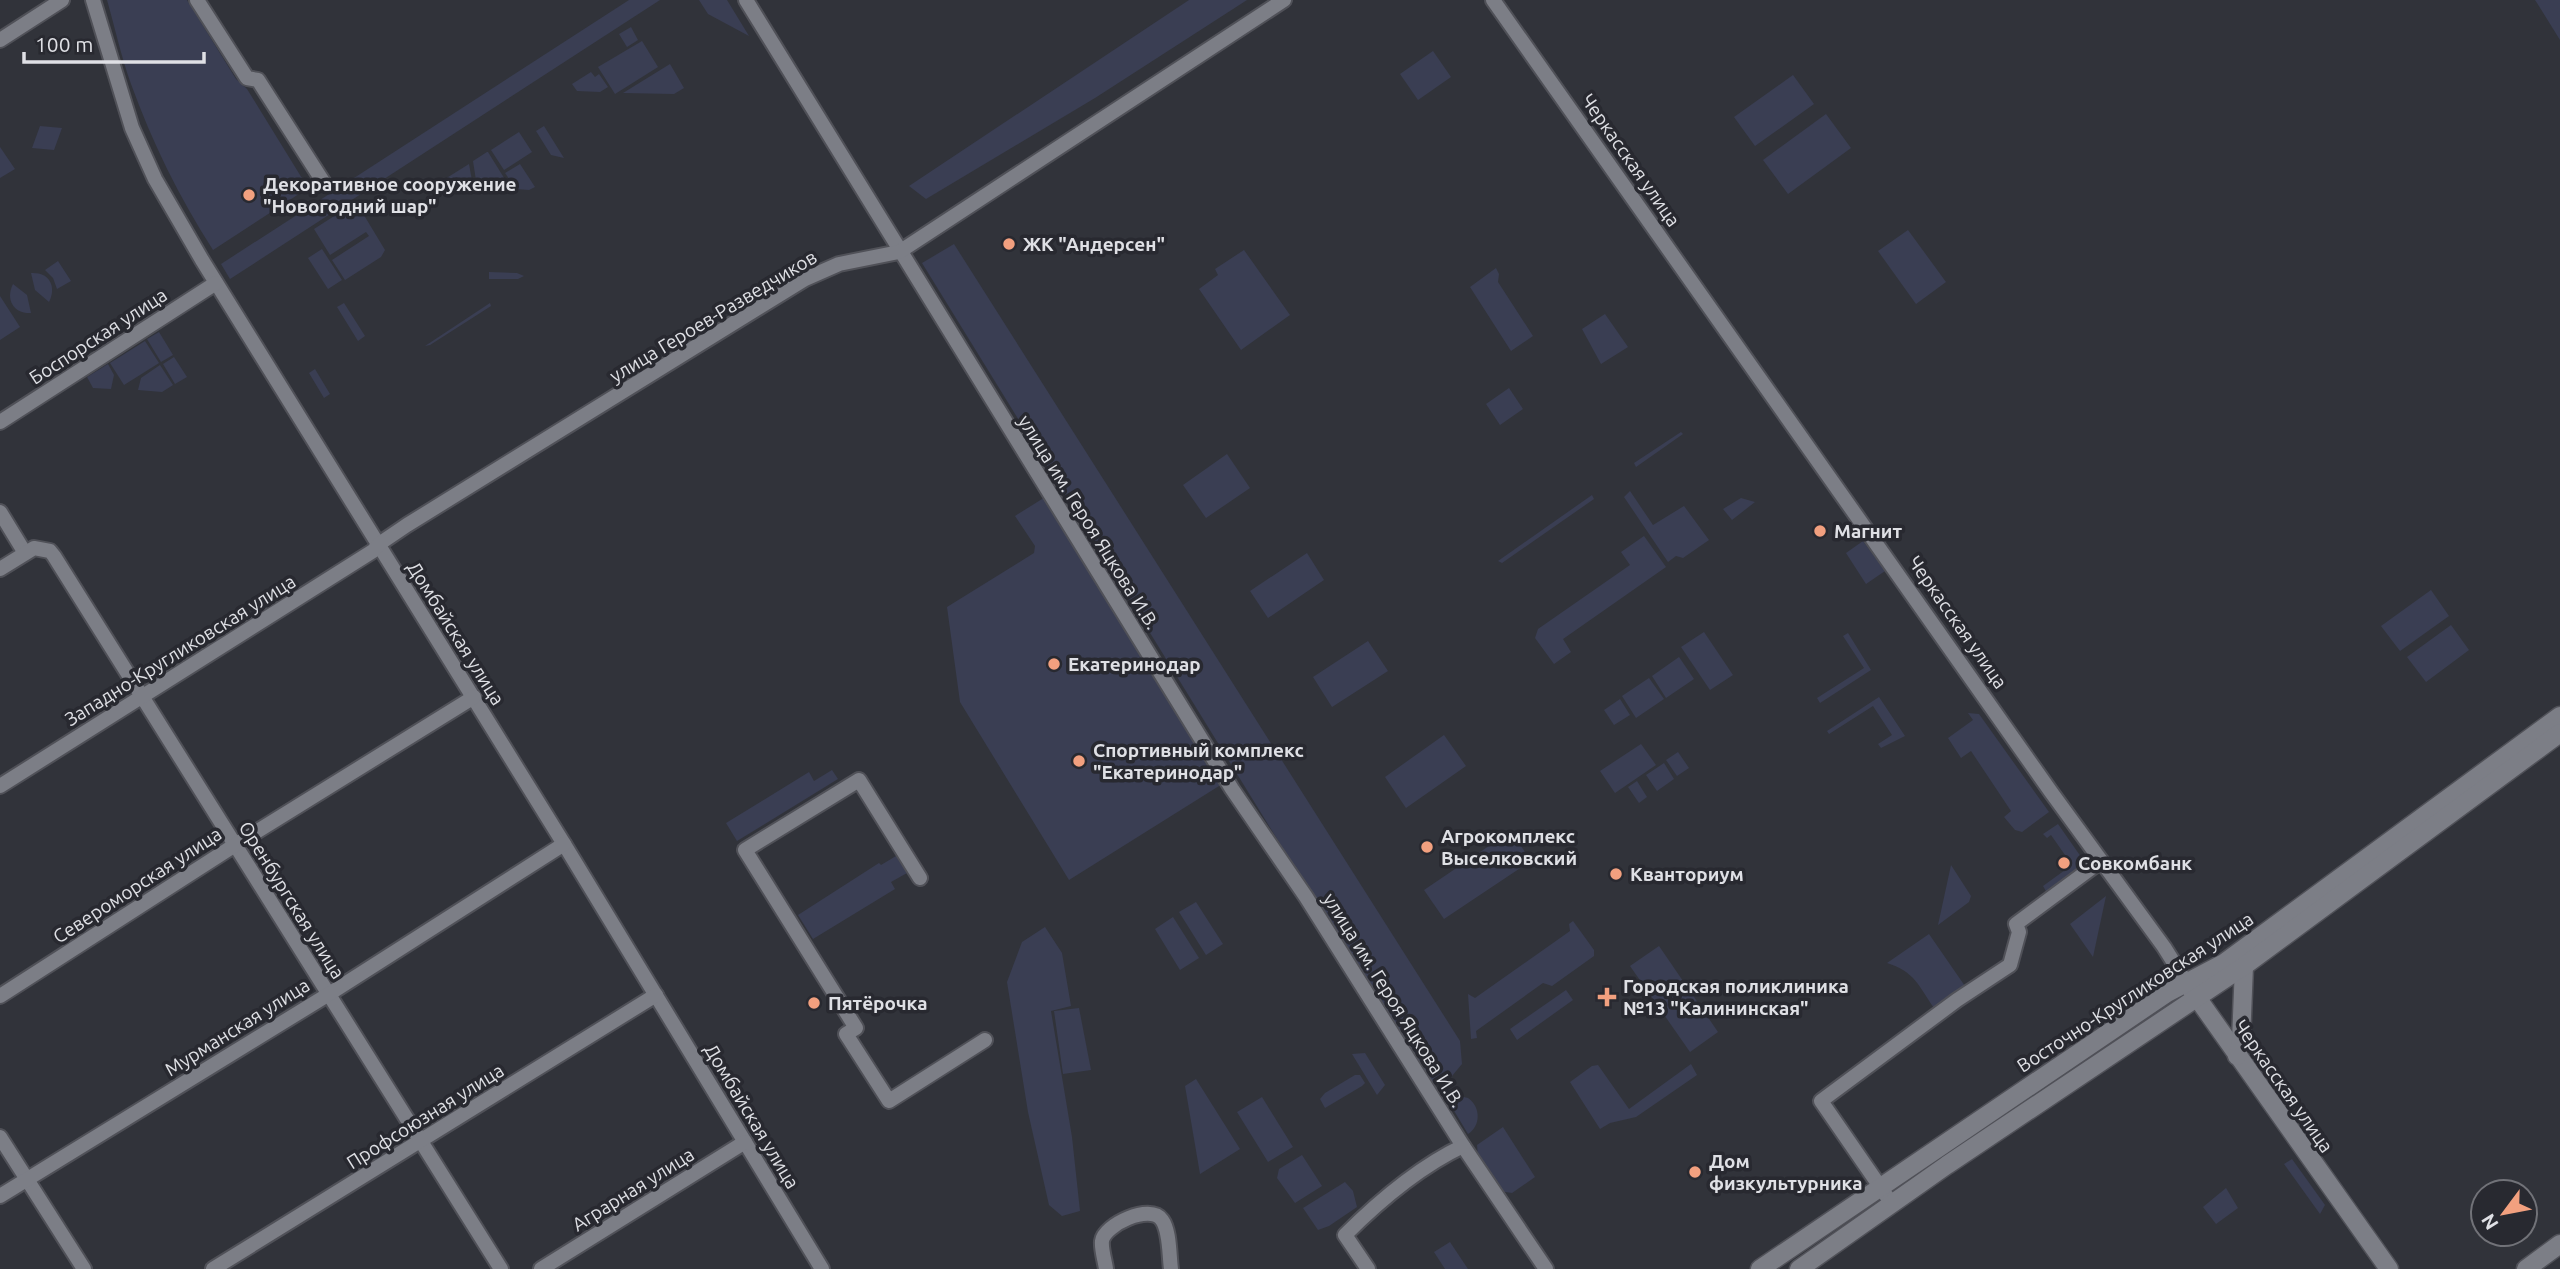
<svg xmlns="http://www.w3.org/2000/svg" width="2560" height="1269" viewBox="0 0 2560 1269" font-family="Ubuntu,sans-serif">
<rect width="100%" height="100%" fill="#31333a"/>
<g fill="#3a3e53">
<path d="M107 0H187L236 79 247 89 308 188 213 250C179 197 152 142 131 84 121 56 115 28 107 0Z"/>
<polygon points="629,0 660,0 230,279 221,264"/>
<polygon points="699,0 727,0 749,36 708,14"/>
<polygon points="1189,0 1247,0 1095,98 926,199 909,186"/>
<polygon points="2535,0 2560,0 2560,40 2537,3"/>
<polygon points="631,27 638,40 627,47 619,34"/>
<polygon points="642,41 658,67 615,94 598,67"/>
<polygon points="1433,51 1451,77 1418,100 1400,74"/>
<polygon points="670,64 684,88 674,94 623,93"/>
<polygon points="591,72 595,77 599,74 608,87 600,92 577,91 572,84"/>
<polygon points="1793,75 1814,104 1755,146 1734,117"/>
<polygon points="1826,114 1851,148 1788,194 1763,160"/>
<polygon points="40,126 62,128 54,150 32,148"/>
<polygon points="544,126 564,158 551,155 536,131"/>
<polygon points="519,132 532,152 504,170 491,150"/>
<polygon points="0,147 15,169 0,178"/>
<polygon points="487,152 488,152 511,189 477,187 473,161"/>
<polygon points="469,164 473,186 437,184"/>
<polygon points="520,164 535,187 529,190 516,189 505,173"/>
<polygon points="356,202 385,250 381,257 345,280 332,260 369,236 366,232 330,255 314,229"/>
<polygon points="1908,230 1946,282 1916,304 1878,251"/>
<polygon points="954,244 1460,1041 1462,1064 1452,1076 1430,1087 922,263"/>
<polygon points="322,249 342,280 328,289 308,258"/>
<polygon points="1244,250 1290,315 1241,350 1199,289 1218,275 1215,269"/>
<polygon points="58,261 71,281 57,289 53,278 45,270"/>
<polygon points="1496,268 1499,274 1498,282 1533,336 1511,351 1470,287"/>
<polygon points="489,272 517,273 524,276 518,279 489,279"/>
<path d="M31 273C49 272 57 286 49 302L35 290Z"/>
<path d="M13 284 27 295 31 313C14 314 5 300 13 284Z"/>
<polygon points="0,296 20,327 0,340"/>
<polygon points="344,303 365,336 358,341 337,307"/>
<polygon points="490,303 491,306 430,345 425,346"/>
<polygon points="1605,314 1628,347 1601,364 1582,329"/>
<polygon points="159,332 173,355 161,362 147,339"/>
<polygon points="145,341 159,363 124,385 110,363"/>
<polygon points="174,357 187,377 175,384 163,364"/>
<polygon points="108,364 114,375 111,389 93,388 87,377"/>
<polygon points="160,365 173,385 162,392 138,390 141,378"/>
<polygon points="315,369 330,394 324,398 309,373"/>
<polygon points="1509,388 1523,409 1500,425 1486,404"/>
<polygon points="1681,432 1683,434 1636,467 1634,463"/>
<polygon points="1227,454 1250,488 1206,518 1183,485"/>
<polygon points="1630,491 1653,525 1684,506 1709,540 1683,558 1676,556 1668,562 1624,497"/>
<polygon points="1050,494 1227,781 1069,880 960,702 947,607 1034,553 1035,546 1015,516"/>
<polygon points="1592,495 1594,499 1502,563 1498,561"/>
<polygon points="1741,498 1755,502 1732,520 1723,509"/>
<polygon points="1644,536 1666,567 1563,639 1571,652 1554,664 1535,638 1538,629 1630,565 1621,552"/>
<polygon points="1863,541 1885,571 1866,584 1846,553"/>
<polygon points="1307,553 1324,580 1268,618 1250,591"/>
<polygon points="2431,590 2449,616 2400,651 2381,626"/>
<polygon points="2451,625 2469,650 2426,682 2407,657"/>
<polygon points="1704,632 1733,675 1710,690 1681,647"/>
<polygon points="1848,633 1871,670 1820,703 1817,698 1864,668 1843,636"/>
<polygon points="1368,641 1388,671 1332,707 1313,677"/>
<polygon points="1679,657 1694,679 1666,698 1652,676"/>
<polygon points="1649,678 1664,699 1636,718 1622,696"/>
<polygon points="1879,697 1905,736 1881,748 1878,744 1892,735 1873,706 1829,734 1827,731"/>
<polygon points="1620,699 1630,715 1614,725 1604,710"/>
<polygon points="1968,713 1979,714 2049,812 2022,832 2015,830 2004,817 2011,811 1971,751 1961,758 1948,738 1973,720"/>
<polygon points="1444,735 1466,766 1406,808 1385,777"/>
<polygon points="1641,744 1656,765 1615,793 1600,771"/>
<polygon points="1678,752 1689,768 1677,776 1666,760"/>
<polygon points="1664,763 1674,779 1657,791 1646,775"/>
<polygon points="832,770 838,779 737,841 726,823 809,772 814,781"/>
<polygon points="1637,781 1647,797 1639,803 1628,787"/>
<polygon points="2058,824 2086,864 2047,893 2043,886 2072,865 2051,835 2047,838 2043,834"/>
<polygon points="1511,831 1531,861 1444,919 1424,890"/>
<polygon points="896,856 907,873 891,882 895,889 813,939 798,915 879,863 881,865"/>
<polygon points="1951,865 1971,896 1969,902 1938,925"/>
<polygon points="2106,896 2093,957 2070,924"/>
<polygon points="1196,902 1223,944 1206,955 1179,912"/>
<polygon points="1173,917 1199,958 1180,970 1155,929"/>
<polygon points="1573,921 1594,950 1594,956 1552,986 1543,983 1476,1031 1477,1038 1471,1039 1468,994 1475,998 1570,931 1569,924"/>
<polygon points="1045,927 1062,953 1071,1006 1051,1011 1072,1137 1080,1211 1062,1216 1049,1205 1028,1112 1007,982 1022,942"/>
<path d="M1929 934 1967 989 1939 1009 1934 1008C1918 985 1915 972 1887 963Z"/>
<polygon points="1659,946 1718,1032 1690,1052 1630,966"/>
<polygon points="1566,990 1573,1000 1517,1040 1510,1029"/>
<polygon points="1079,1008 1091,1070 1063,1074 1054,1011"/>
<polygon points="1365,1053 1385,1085 1377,1095 1352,1054"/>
<polygon points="1691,1064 1697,1075 1636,1117 1610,1123 1600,1129 1570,1082 1592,1066 1598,1065 1629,1109"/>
<polygon points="1355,1075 1360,1075 1365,1083 1362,1086 1325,1108 1320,1099 1325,1093"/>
<polygon points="1196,1079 1240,1149 1200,1174 1185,1086"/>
<path d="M1456 1095C1457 1095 1467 1098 1468 1098 1481 1107 1481 1126 1468 1134L1450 1104 1451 1098Z"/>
<polygon points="1262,1097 1293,1147 1268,1162 1237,1112"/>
<polygon points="1503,1127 1535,1177 1512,1193 1499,1191 1478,1157 1477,1145"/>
<polygon points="1302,1155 1322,1186 1295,1203 1277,1178 1279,1169"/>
<polygon points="2292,1159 2325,1205 2320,1214 2284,1164"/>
<polygon points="1345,1182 1353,1191 1357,1207 1329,1226 1318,1230 1303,1208"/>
<polygon points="2226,1188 2238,1208 2216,1224 2203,1207"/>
<polygon points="1450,1242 1468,1269 1445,1269 1434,1252"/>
</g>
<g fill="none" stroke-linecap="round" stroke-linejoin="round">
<g stroke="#505158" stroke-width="18">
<g id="minor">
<polyline points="93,0 132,128 155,179 202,260 564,844 822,1269"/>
<polyline points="197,0 247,78 258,80 324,183"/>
<polyline points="746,0 1232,789 1306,897 1463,1146 1546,1269"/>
<polyline points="1493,0 2051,792 2164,947 2186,982"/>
<polyline points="0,40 62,0"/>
<polyline points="0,422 216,283"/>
<polyline points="0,512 25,553"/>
<polyline points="0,569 34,548 50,551 54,556 501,1269"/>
<polyline points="0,786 373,551 379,544 407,525 805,279 839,264 899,252 1284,0"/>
<polyline points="920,878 859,780 745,850 856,1028 846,1034 889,1101 985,1040"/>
<polyline points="0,996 235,845 474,697"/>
<polyline points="0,1137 84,1269"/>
<polyline points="0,1196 329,994 564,844"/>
<polyline points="1892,1204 1821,1101 1957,1000 2010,965 2019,932 2016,924 2101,861"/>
<polyline points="213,1269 656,995"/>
<polyline points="541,1269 745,1142"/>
<path d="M1106 1269C1105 1261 1101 1249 1102 1241 1104 1225 1150 1203 1162 1220 1170 1231 1169 1255 1171 1269"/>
<path d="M1368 1269 1345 1235C1378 1202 1421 1166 1463 1146"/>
</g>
</g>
<g stroke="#505158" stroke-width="21">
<g id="tertiary">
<polyline points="2191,989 2389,1269"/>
<polyline points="2237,1056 2241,1041 2244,966"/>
<polyline points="1760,1269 2167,993 2224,963 2560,716"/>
<polyline points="1799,1269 1947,1165 2244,966 2560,733"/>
<polyline points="2526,1269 2560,1244"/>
</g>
</g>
<use href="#minor" stroke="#7c7e86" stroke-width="14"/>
<use href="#tertiary" stroke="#7c7e86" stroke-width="18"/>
</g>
<g fill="#f2a07f" stroke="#282930" stroke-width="2.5">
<circle cx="249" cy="195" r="7"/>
<circle cx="1009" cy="244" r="7"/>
<circle cx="1820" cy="531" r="7"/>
<circle cx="1054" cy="664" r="7"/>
<circle cx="1079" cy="761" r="7"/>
<circle cx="1427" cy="847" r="7"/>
<circle cx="2064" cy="863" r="7"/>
<circle cx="1616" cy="874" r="7"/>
<path d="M1603.5 986.5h7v7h7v7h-7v7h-7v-7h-7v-7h7z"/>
<circle cx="814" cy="1003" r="7"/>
<circle cx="1695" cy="1172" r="7"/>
</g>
<g text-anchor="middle" stroke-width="7" stroke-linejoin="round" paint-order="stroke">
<g font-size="19" fill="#dfe0e5" stroke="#282930">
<text transform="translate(1631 160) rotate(55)" y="7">Черкасская улица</text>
<text transform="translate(713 316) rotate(-31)" y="7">улица Героев-Разведчиков</text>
<text transform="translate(98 336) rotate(-33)" y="7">Боспорская улица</text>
<text transform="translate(1089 522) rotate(58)" y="7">улица им. Героя Яцкова И.В.</text>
<text transform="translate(1958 622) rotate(55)" y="7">Черкасская улица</text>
<text transform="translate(456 633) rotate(58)" y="7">Домбайская улица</text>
<text transform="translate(180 650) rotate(-32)" y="7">Западно-Кругликовская улица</text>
<text transform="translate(137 885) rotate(-33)" y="7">Североморская улица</text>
<text transform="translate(292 900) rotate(58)" y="7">Оренбургская улица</text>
<text transform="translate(2135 992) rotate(-33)" y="7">Восточно-Кругликовская улица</text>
<text transform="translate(1394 1000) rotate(58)" y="7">улица им. Героя Яцкова И.В.</text>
<text transform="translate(237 1027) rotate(-32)" y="7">Мурманская улица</text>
<text transform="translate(2284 1086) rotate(55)" y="7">Черкасская улица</text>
<text transform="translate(425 1116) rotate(-32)" y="7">Профсоюзная улица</text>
<text transform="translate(752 1116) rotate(59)" y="7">Домбайская улица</text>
<text transform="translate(633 1189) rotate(-32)" y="7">Аграрная улица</text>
</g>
<g font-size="19" font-weight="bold" fill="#dfe0e5" stroke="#282930" text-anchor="start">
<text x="263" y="191">Декоративное сооружение<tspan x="263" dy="22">"Новогодний шар"</tspan></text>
<text x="1023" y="251">ЖК "Андерсен"</text>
<text x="1834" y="538">Магнит</text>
<text x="1068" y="671">Екатеринодар</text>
<text x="1093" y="757">Спортивный комплекс<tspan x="1093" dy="22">"Екатеринодар"</tspan></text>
<text x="1441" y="843">Агрокомплекс<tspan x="1441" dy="22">Выселковский</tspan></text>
<text x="2078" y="870">Совкомбанк</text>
<text x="1630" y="881">Кванториум</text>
<text x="1623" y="993">Городская поликлиника<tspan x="1623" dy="22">№13 "Калининская"</tspan></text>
<text x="828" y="1010">Пятёрочка</text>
<text x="1709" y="1168">Дом<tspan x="1709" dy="22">физкультурника</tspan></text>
</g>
</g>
<g transform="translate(2504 1213) rotate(238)"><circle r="33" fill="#282930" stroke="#717278" stroke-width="2"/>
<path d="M0-5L12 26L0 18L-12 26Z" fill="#f2a07f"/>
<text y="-10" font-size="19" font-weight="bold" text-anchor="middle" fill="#dfe0e5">N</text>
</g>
<path d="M24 52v10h180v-10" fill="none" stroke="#dfe0e5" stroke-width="3.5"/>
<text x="35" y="52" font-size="21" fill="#dfe0e5" stroke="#282930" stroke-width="5" paint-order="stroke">100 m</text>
</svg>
